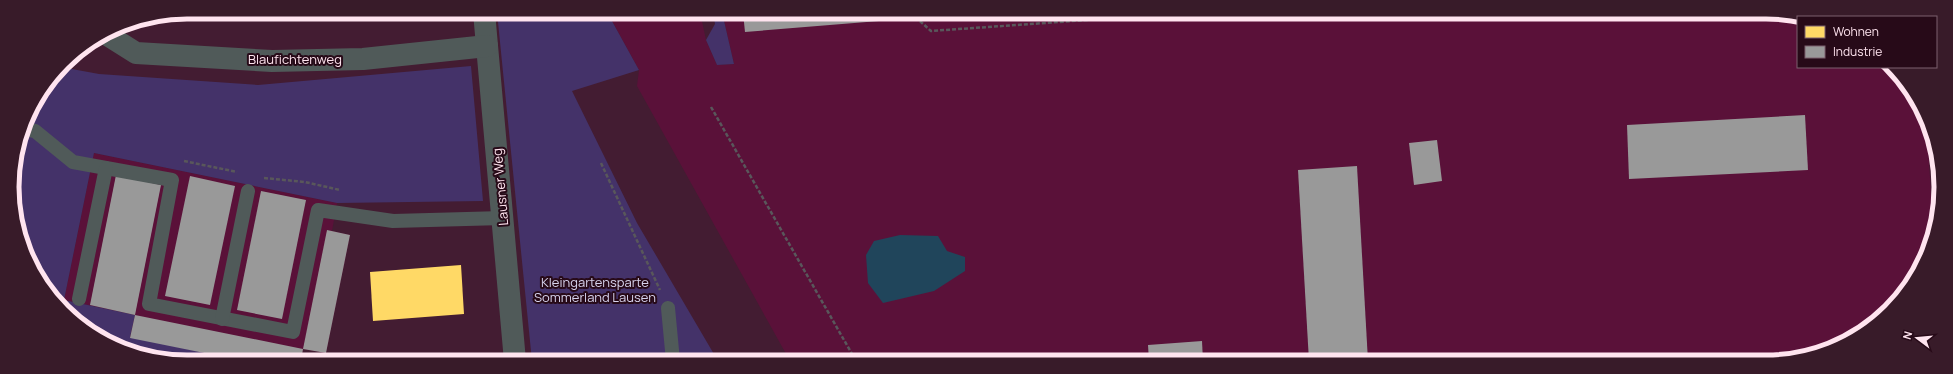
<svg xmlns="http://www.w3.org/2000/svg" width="1953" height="374" viewBox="0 0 1953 374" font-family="Manrope,sans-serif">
<rect width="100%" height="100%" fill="#431c32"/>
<g fill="#5a1139">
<polygon points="607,12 700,12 706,40 717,65 734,64 722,12 1789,13 1799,17 1798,67 1890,67 1905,80 1927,126 1933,230 1923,264 1890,311 1833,349 1778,362 790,361 637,86 639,70"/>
<polygon points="94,153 337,203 332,231 350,235 326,353 303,349 301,361 130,338 135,315 64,300"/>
</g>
<g fill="#443269">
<polygon points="497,12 607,12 639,70 572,91 637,223 718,361 532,361"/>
<polygon points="713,12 722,12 734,64 717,65 706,40 715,24"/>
<polygon points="471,66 483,201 337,203 94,153 64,300 135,315 130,337 244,361 164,361 100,339 55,302 21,243 12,176 25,120 61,67 99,74 258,85"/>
</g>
<polygon fill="#20455b" points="900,235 938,236 947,251 965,257 965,271 934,291 883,303 868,283 866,255 874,241"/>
<polygon fill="#ffd966" points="461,265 464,314 373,321 370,272"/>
<g fill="#999">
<polygon points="743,13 878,13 879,21 745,32"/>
<polygon points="1805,115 1808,170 1629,179 1627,125"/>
<polygon points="1437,140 1442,181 1414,185 1409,143"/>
<polygon points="1357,166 1368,361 1309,361 1298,170"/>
<polygon points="116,175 161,185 135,315 90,305"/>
<polygon points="190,176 235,186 210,305 165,296"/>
<polygon points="261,191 306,200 282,319 237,310"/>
<polygon points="327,230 350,235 326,353 303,349"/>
<polygon points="135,315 303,349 301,361 244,361 130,338"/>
<polygon points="1202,341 1203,361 1149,361 1148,345"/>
</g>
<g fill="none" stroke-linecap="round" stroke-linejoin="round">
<g stroke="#59575b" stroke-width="2.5" stroke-dasharray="4 2" stroke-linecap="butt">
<polyline points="707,12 710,18"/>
<polyline points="911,13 931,31 1187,13"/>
<polyline points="711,107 856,361"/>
<polyline points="184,161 237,172"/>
<polyline points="601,163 660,290"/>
<polyline points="264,178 305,182 340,190"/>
</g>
<g stroke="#505a59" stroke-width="14">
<polyline points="23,129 35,131 73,162 172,180 149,304 293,332 318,210 393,221 503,218"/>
<polyline points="79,299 106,168"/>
<polyline points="668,308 673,361"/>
<polyline points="222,319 248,191"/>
</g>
<g stroke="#505a59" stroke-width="22">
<polyline points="484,12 515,361"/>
<polyline points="108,33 109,36 136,53 272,61 363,59 487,46"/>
</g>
</g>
<g text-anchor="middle" stroke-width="4" stroke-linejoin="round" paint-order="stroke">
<g font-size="13" fill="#ffe4ef" stroke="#270a18">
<text x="295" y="64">Blaufichtenweg</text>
<text transform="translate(500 187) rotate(-95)" y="5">Lausner Weg</text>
</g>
<g font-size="13" fill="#d7d3ed" stroke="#270a18">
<text x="595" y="287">Kleingartensparte<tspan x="595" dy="15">Sommerland Lausen</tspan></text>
</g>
</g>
<path d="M0 0H1953V374H0ZM187 19H1766A168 168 0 0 1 1934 187V187A168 168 0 0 1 1766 355H187A168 168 0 0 1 19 187V187A168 168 0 0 1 187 19Z" fill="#381b29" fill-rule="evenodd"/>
<path fill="none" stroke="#ffe4ef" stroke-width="5" d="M187 19H1766A168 168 0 0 1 1934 187V187A168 168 0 0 1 1766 355H187A168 168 0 0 1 19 187V187A168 168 0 0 1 187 19Z"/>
<rect x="1797" y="16" width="140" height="52" fill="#270a18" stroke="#7d616e"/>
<rect x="1805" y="26" width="20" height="12" fill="#ffd966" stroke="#7d616e"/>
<text x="1833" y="36" font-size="12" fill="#ffe4ef">Wohnen</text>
<rect x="1805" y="46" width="20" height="12" fill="#999999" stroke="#7d616e"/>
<text x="1833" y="56" font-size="12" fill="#ffe4ef">Industrie</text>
<g transform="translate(1917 338) rotate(286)" stroke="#270a18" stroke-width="3" paint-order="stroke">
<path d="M0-3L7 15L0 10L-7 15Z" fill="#ffe4ef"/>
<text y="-6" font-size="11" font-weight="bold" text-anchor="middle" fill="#ffe4ef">N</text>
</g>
</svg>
